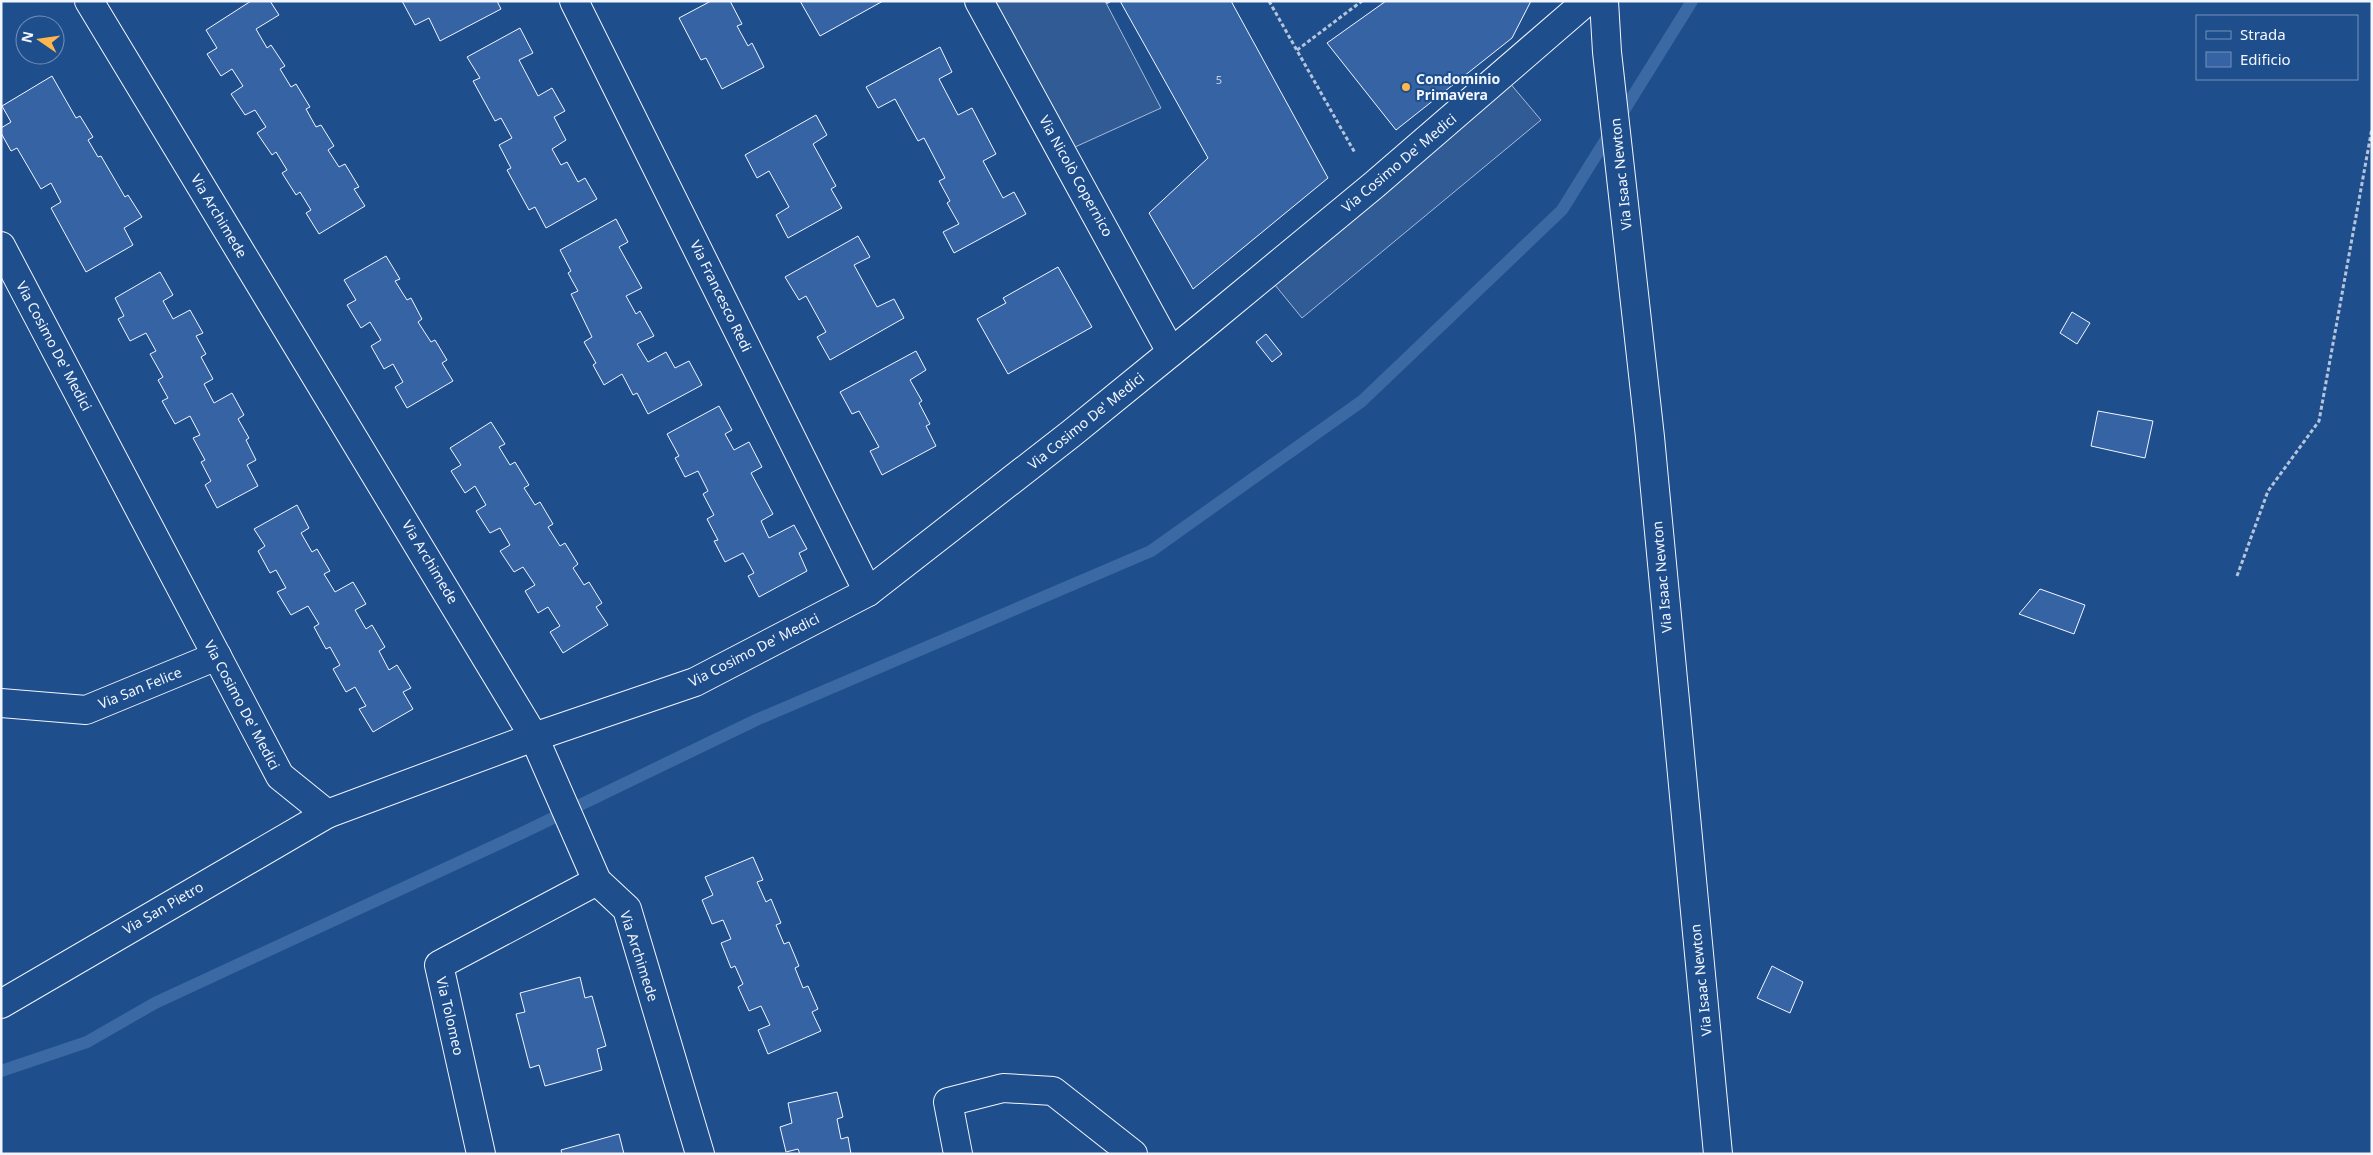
<svg xmlns="http://www.w3.org/2000/svg" width="2373" height="1155" viewBox="0 0 2373 1155" font-family="'Noto Sans',sans-serif">
<rect width="100%" height="100%" fill="#1f4e8c"/>
<g fill="#305b95" stroke="#a8bbd7">
<polygon points="995,1 1105,1 1161,108 1075,147"/>
<polygon points="1503,75 1541,120 1302,318 1266,274"/>
</g>
<g fill="none" stroke-linecap="round" stroke-linejoin="round">
<polyline stroke="#3b69a3" stroke-width="12" points="1,1071 87,1042 155,1003 522,833 756,720 1151,551 1362,401 1562,210 1692,1"/>
</g>
<g fill="#3563a3" stroke="#f2f6ff">
<polygon points="251,1 270,1 279,15 256,29 267,48 271,45 285,66 280,69 291,87 296,84 310,107 306,109 316,127 321,125 334,146 328,150 339,167 345,164 359,187 354,189 365,206 319,234 306,213 311,210 300,192 296,195 282,173 287,170 276,152 272,155 257,133 266,127 255,110 245,115 231,94 243,86 232,69 221,76 207,54 217,48 206,30"/>
<polygon points="402,1 497,1 501,9 440,41 429,18 415,25"/>
<polygon points="711,1 730,1 742,24 737,26 748,46 752,43 764,67 722,89 706,58 701,60 679,18"/>
<polygon points="800,1 883,1 820,36"/>
<polygon points="1120,1 1231,1 1328,178 1193,289 1149,213 1208,158"/>
<polygon points="1386,1 1531,1 1512,38 1396,130 1327,43"/>
<polygon points="520,28 533,53 519,60 538,96 552,88 565,111 554,117 566,140 552,149 561,165 567,162 578,182 585,178 597,199 546,228 535,207 529,210 507,170 511,168 499,145 512,138 501,118 495,121 473,81 480,78 467,57"/>
<polygon points="940,47 952,72 939,79 958,115 972,108 996,154 983,161 1003,198 1014,192 1026,214 954,253 943,232 959,224 947,203 950,201 939,181 945,178 924,138 918,141 895,99 878,108 866,87"/>
<polygon points="52,76 76,118 80,116 93,137 88,140 98,157 101,156 125,197 128,195 142,217 124,228 133,245 86,272 51,208 61,202 51,183 41,189 17,148 11,151 1,133 1,128 11,122 2,106"/>
<polygon points="816,115 827,135 813,144 836,186 831,189 842,208 788,238 776,215 789,207 769,171 757,178 745,155"/>
<polygon points="616,219 628,242 619,247 642,288 626,296 636,314 640,311 654,336 637,344 648,362 666,352 675,368 689,361 702,385 648,414 637,393 633,395 622,374 604,385 593,365 596,363 584,342 592,337 571,294 578,291 568,273 571,271 560,250"/>
<polygon points="858,236 870,257 854,265 877,307 894,299 904,318 830,360 817,337 826,332 806,296 799,300 785,277"/>
<polygon points="386,256 400,279 395,281 407,300 411,298 422,319 418,322 431,342 435,340 447,360 442,363 453,381 407,408 395,387 403,382 393,364 384,369 371,346 381,340 370,322 361,328 347,305 356,300 344,280"/>
<polygon points="1058,267 1092,327 1008,374 977,319 1006,303 1003,298"/>
<polygon points="160,272 173,295 163,301 173,319 190,310 203,333 196,336 206,354 201,357 213,379 204,384 214,403 232,393 244,415 238,419 249,438 246,440 256,460 247,465 258,486 217,508 205,485 211,481 201,462 205,460 193,438 200,435 190,416 175,424 162,401 168,398 158,380 163,377 150,354 156,351 146,333 130,341 118,319 124,316 115,298"/>
<polygon points="2072,312 2090,323 2077,344 2060,333"/>
<polygon points="1266,334 1282,354 1272,362 1256,342"/>
<polygon points="916,351 926,370 910,380 922,401 919,403 930,424 926,426 936,446 882,475 870,451 879,447 859,411 852,414 840,392"/>
<polygon points="719,406 732,430 725,434 734,450 749,442 762,467 751,473 773,514 761,521 769,538 794,525 807,549 799,553 807,571 759,597 748,576 754,573 743,553 725,562 714,541 718,540 707,519 714,515 703,494 708,491 698,471 685,477 675,458 679,456 667,434"/>
<polygon points="2098,411 2153,421 2145,458 2091,446"/>
<polygon points="491,422 505,444 499,447 510,465 515,462 529,485 524,488 535,505 540,502 553,524 548,527 560,546 565,543 578,564 573,568 584,585 589,582 602,603 596,607 608,625 563,653 550,632 560,626 548,607 538,613 525,591 535,585 523,567 514,572 500,551 510,545 500,528 490,533 476,511 486,505 475,486 465,493 451,471 461,465 450,448"/>
<polygon points="297,505 309,528 301,533 312,552 317,549 330,571 324,574 335,592 353,582 366,604 355,610 366,629 372,625 385,647 379,651 389,670 397,665 411,688 403,692 413,709 373,732 359,709 366,706 355,687 346,692 333,669 340,665 330,647 326,649 314,627 319,624 308,606 291,615 277,592 286,588 276,570 270,573 258,551 265,546 254,529"/>
<polygon points="2040,589 2085,605 2074,634 2019,614"/>
<polygon points="753,857 763,880 757,882 766,902 771,899 781,923 776,925 784,944 789,942 799,966 795,968 803,988 808,986 818,1009 812,1012 821,1031 768,1054 758,1030 770,1025 761,1006 749,1011 738,987 743,984 735,966 731,968 721,943 731,939 723,920 712,924 702,900 713,895 705,877"/>
<polygon points="1772,966 1803,982 1790,1013 1757,998"/>
<polygon points="580,977 585,998 592,996 606,1046 597,1049 602,1070 545,1086 539,1065 530,1068 516,1014 525,1012 520,993"/>
<polygon points="837,1092 843,1117 837,1119 841,1139 848,1137 851,1154 800,1154 798,1149 786,1152 780,1127 792,1123 788,1103"/>
<polygon points="619,1134 624,1154 562,1154 561,1150"/>
</g>
<g fill="none" stroke-linecap="round" stroke-linejoin="round">
<g stroke="#f2f6ff" stroke-width="30">
<g id="minor">
<polyline points="89,1 534,737 597,881 627,909 700,1154"/>
<polyline points="574,1 868,592"/>
<polyline points="979,1 1171,352"/>
<polyline points="1604,1 1607,52 1650,437 1718,1154"/>
<polyline points="1,246 280,776 327,814 534,737 695,682 868,592 1072,433 1201,328 1374,185 1587,1"/>
<polyline points="1,703 86,710 217,656"/>
<polyline points="1,1004 327,814"/>
<polyline points="481,1154 439,965 597,881"/>
<polyline points="958,1154 948,1102 1003,1088 1053,1091 1133,1154"/>
</g>
</g>
<g stroke="#b3c4dc" stroke-width="3" stroke-dasharray="4 2.5" stroke-linecap="butt">
<polyline points="1269,1 1355,153"/>
<polyline points="1106,3 1110,1"/>
<polyline points="1297,50 1362,1"/>
<polyline points="2237,576 2268,491 2319,421 2372,128"/>
</g>
<use href="#minor" stroke="#1f4e8c" stroke-width="28"/>
</g>
<circle fill="#ffb74d" stroke="#1f4e8c" stroke-width="2" cx="1406" cy="87" r="5"/>
<g text-anchor="middle" stroke-width="4" stroke-linejoin="round" paint-order="stroke">
<g font-size="11" fill="#c3d1e8">
<text x="1219" y="84">5</text>
</g>
<g font-size="14" font-weight="bold" fill="#f2f6ff" stroke="#1f4e8c" text-anchor="start">
<text x="1416" y="84">Condominio<tspan x="1416" dy="16">Primavera</tspan></text>
</g>
<g font-size="14" fill="#f2f6ff" stroke="#1f4e8c">
<text transform="translate(1399 163) rotate(-40)" y="5">Via Cosimo De' Medici</text>
<text transform="translate(1621 174) rotate(-96)" y="5">Via Isaac Newton</text>
<text transform="translate(1076 176) rotate(61)" y="5">Via Nicolò Copernico</text>
<text transform="translate(219 216) rotate(59)" y="5">Via Archimede</text>
<text transform="translate(721 296) rotate(64)" y="5">Via Francesco Redi</text>
<text transform="translate(54 346) rotate(62)" y="5">Via Cosimo De' Medici</text>
<text transform="translate(1086 421) rotate(-39)" y="5">Via Cosimo De' Medici</text>
<text transform="translate(430 562) rotate(59)" y="5">Via Archimede</text>
<text transform="translate(1662 577) rotate(-95)" y="5">Via Isaac Newton</text>
<text transform="translate(754 650) rotate(-27)" y="5">Via Cosimo De' Medici</text>
<text transform="translate(140 688) rotate(-22)" y="5">Via San Felice</text>
<text transform="translate(242 705) rotate(62)" y="5">Via Cosimo De' Medici</text>
<text transform="translate(163 908) rotate(-30)" y="5">Via San Pietro</text>
<text transform="translate(639 956) rotate(72)" y="5">Via Archimede</text>
<text transform="translate(1701 980) rotate(-96)" y="5">Via Isaac Newton</text>
<text transform="translate(450 1016) rotate(77)" y="5">Via Tolomeo</text>
</g>
</g>
<rect width="2373" height="1155" fill="none" stroke="#f2f6ff" stroke-width="5"/>
<rect x="2196" y="15" width="162" height="65" fill="#1f4e8c" stroke="#7391ba"/>
<rect x="2206" y="31" width="25" height="8" fill="#1f4e8c" stroke="#7391ba"/>
<text x="2240" y="40" font-size="15" fill="#f2f6ff">Strada</text>
<rect x="2206" y="52" width="25" height="15" fill="#3563a3" stroke="#7391ba"/>
<text x="2240" y="65" font-size="15" fill="#f2f6ff">Edificio</text>
<g transform="translate(40 40) rotate(283)"><circle r="24" fill="#1f4e8c" stroke="#7391ba"/>
<path d="M0-4L9 19L0 12L-9 19Z" fill="#ffb74d"/>
<text y="-8" font-size="14" font-weight="bold" text-anchor="middle" fill="#f2f6ff">N</text>
</g>
</svg>
